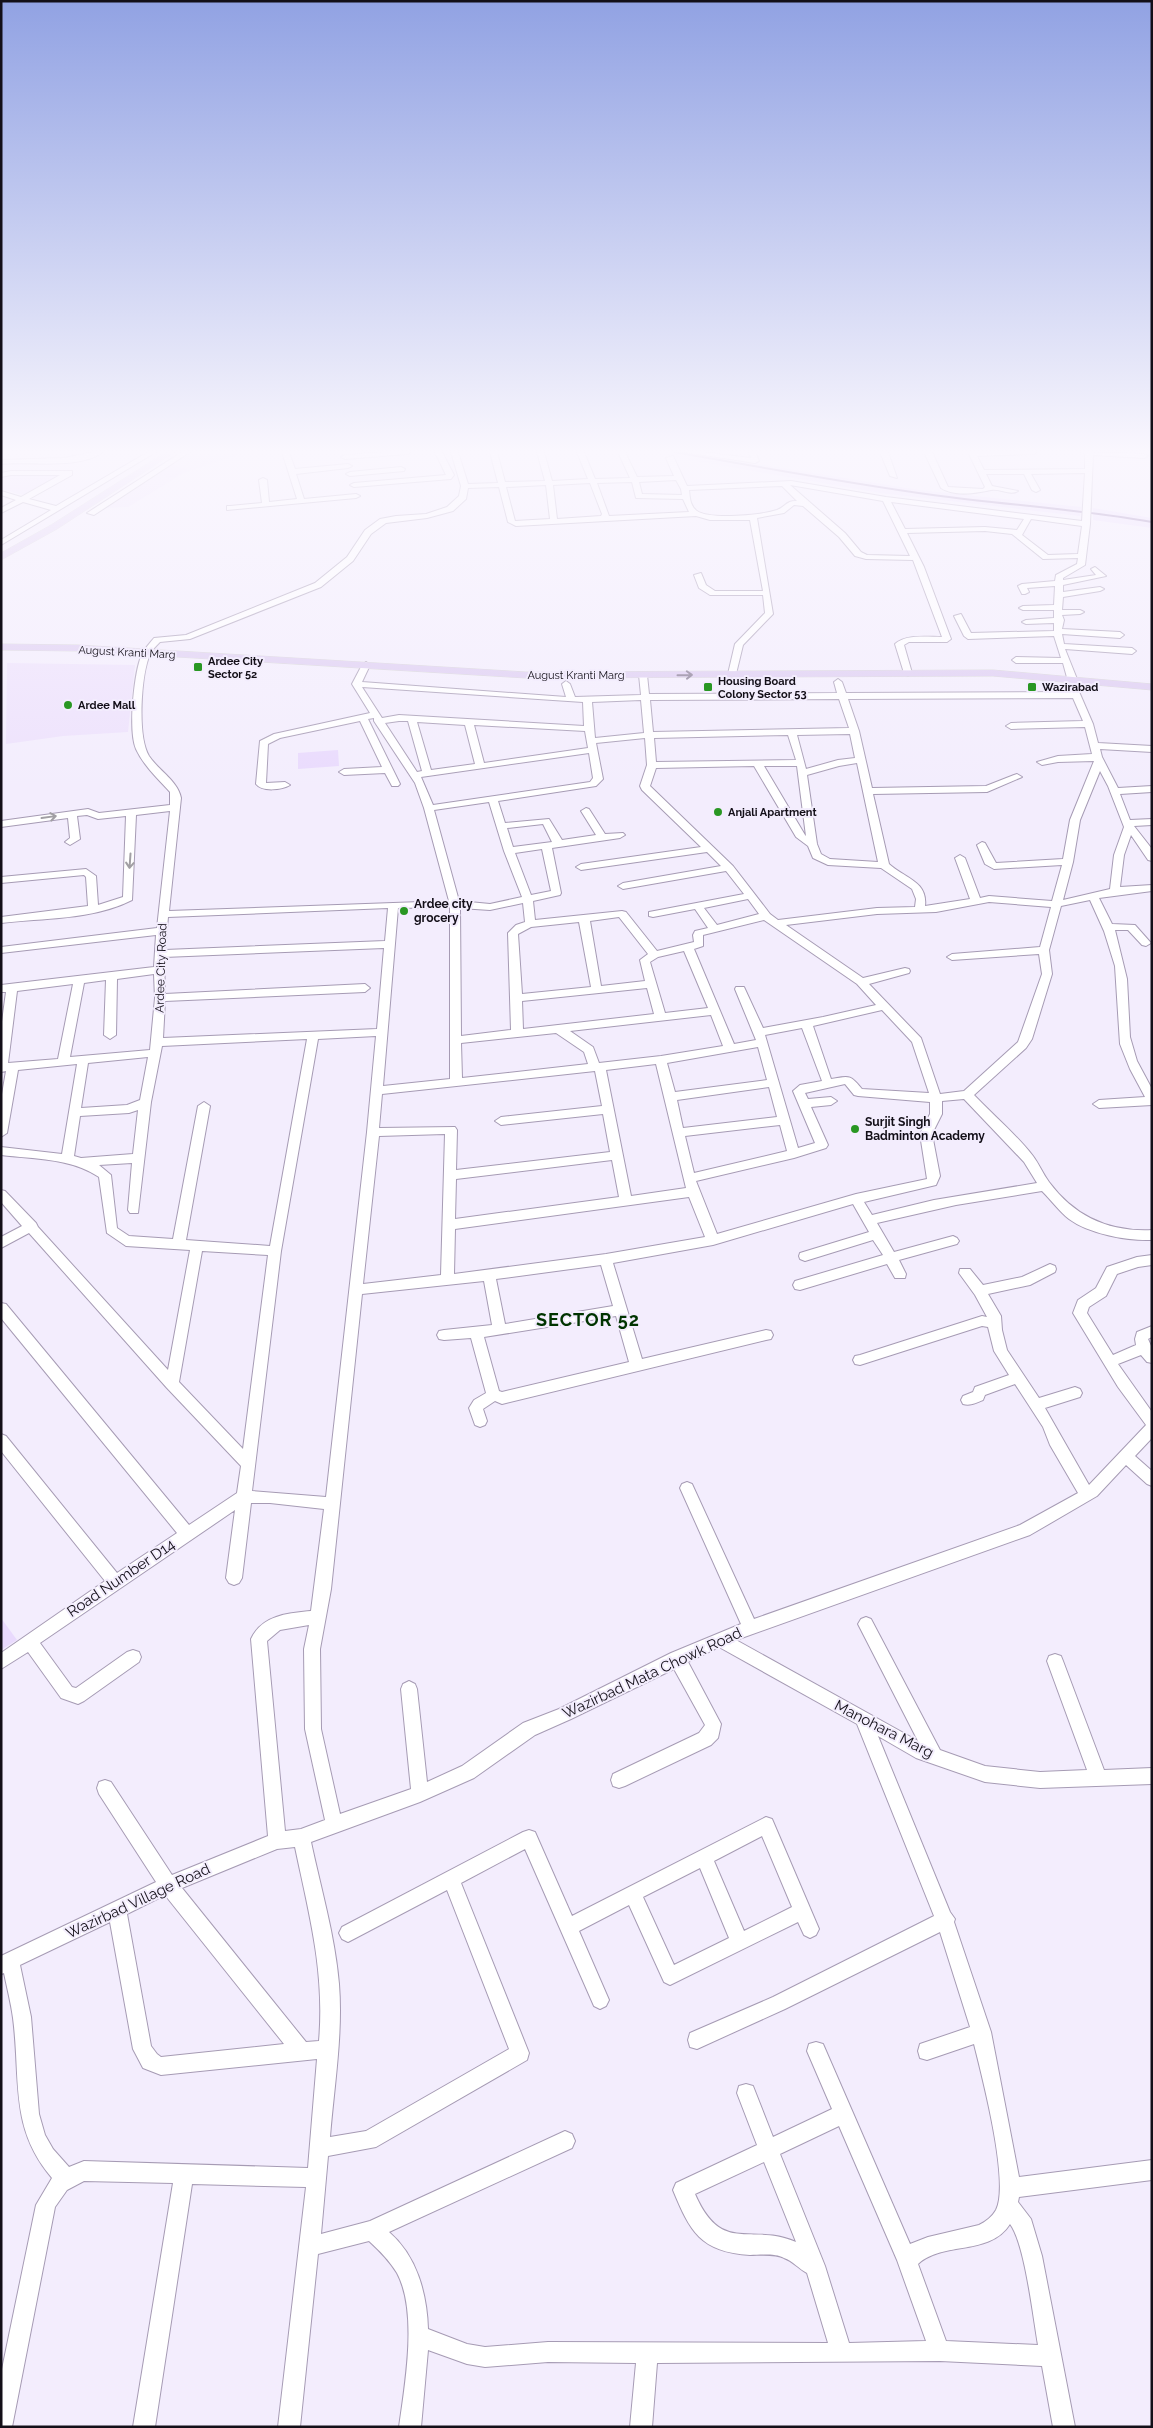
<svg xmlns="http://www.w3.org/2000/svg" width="1153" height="2428" viewBox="0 0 1153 2428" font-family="Raleway,sans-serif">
<rect width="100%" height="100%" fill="#f3edfd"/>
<g fill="#ede1fc">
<polygon points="190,452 246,452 184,473 128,507 102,508"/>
<polygon points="7,663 135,665 128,732 63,736 6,744"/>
</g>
<g fill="#e9dafd">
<polygon points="644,452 683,452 919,490 1081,507 1080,516 880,493"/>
<polygon points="171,465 188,469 173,478 156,474"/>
<polygon points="13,474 61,474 23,495 1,489 1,477"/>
<polygon points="1093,508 1152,518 1152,528 1093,520"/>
<polygon points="338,750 339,766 298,769 298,753"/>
<polygon points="1,1618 17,1640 1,1650"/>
</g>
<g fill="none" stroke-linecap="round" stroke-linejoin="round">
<path stroke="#8062a1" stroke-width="2" d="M674 452C760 467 846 483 933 495 1006 505 1079 509 1152 522"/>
<g stroke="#a69bb4" stroke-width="2">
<g id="minor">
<path d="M94 452H103C79 470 30 461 1 464V460L64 458Z"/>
<polygon points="148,452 156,452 1,545 1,540 51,510 23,502 1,513 1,508 16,500 1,495 1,491 21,497 60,475 11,475 1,477 1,473 11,471 72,471 72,475 29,499 56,506"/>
<polygon points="182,452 190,452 94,515 87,513"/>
<polygon points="282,452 289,452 295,469 348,464 352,466 348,468 296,474 304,499 356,494 360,496 356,498 227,510 227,506 230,506 262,503 259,480 263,478 267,480 269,502 297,499"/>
<polygon points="386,452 411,452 407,454 345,459 341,457 345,455"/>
<polygon points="435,452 442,452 454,475 451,479 354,487 350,485 354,483 446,475"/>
<path d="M451 452H458L468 484 498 483 490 452H497L505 482 545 481 537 452H544L552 481 588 479 577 452H584L595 479 630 478 618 452H625L637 477 674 476 666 458 673 456 687 486 791 481 886 497 1082 521 1085 473 1031 474 1040 490 1036 492 1032 490 1024 474H986L992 486 1018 491C1010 496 1000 488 991 490 978 493 954 497 941 488L924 452H932L948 487 983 489 985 487 968 452H1037L1033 454 977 456 984 470 1085 469V454L1081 452 1144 454 1148 456 1144 458 1093 455 1090 524 1085 565 1063 578V580L1096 575 1091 569 1095 567 1106 576 1063 585V592L1100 587 1104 589 1100 591 1063 597 1062 610H1080L1084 612 1080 614 1062 615 1064 620 1062 629 1120 632 1124 635 1120 638 1062 634 1064 644 1132 648 1136 651 1132 654 1065 649 1077 679V687L1093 724 1098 743 1152 746V752L1100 749 1102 757 1118 788 1152 786V792L1120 794 1130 820 1152 819V825L1134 826 1152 849V861L1148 860 1131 835 1124 855 1120 887 1152 885V891L1099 898 1112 924 1135 925 1151 943 1146 946 1142 945 1128 930H1115L1127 979 1130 1037 1137 1061 1152 1089V1105L1099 1108 1093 1104 1099 1100 1145 1097 1130 1069 1120 1044 1115 966 1104 931 1090 900 1061 906 1049 950 1052 974 1032 1039 1026 1048 974 1095C993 1115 1016 1134 1033 1156 1039 1164 1043 1174 1049 1182 1075 1217 1109 1232 1152 1230V1240C1128 1241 1089 1234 1069 1219 1060 1212 1051 1200 1042 1191L956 1205 877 1223 894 1252 953 1236 957 1238 959 1241 957 1244 899 1260 906 1274 905 1278H895L887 1264 800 1290 795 1289 793 1285 795 1281 883 1255 873 1240 805 1261 800 1259 799 1256 800 1253 869 1232 853 1204 713 1245 613 1263 642 1359 766 1330 771 1331 773 1335 771 1339 766 1340 502 1404 495 1401 483 1409 487 1421 485 1425 480 1427 475 1425 469 1408 474 1400 486 1393 471 1338 444 1340 439 1339 437 1335 439 1331 444 1330 492 1325 484 1281 362 1294 331 1589 320 1649 321 1729 340 1814 411 1789 401 1689 403 1684 409 1681 415 1684 417 1689 427 1782 462 1766 523 1723 559 1709 671 1653 741 1624 680 1488 682 1484 687 1482 692 1484 754 1619 1020 1525 1078 1493 1050 1445 1043 1427 1015 1384 985 1395 983 1400C976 1403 970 1406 963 1404L961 1400 963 1396 973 1392 975 1387 1009 1375 994 1351 988 1327 982 1326 860 1365 855 1364 853 1360 855 1356 860 1355 982 1316 987 1317 975 1295 959 1273 960 1269H970L983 1285 1022 1277 1050 1264 1055 1266 1056 1269 1055 1272 1030 1285 988 1294 1001 1316 1002 1330 1007 1350 1039 1398 1075 1387 1080 1389 1082 1393 1080 1397 1045 1408 1089 1485 1146 1425 1118 1387 1073 1313 1078 1300 1096 1288 1107 1267 1137 1257 1152 1255V1265L1138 1267 1117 1274 1106 1296 1089 1307 1087 1313 1113 1355 1136 1345 1135 1339 1137 1332 1152 1326V1337L1148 1339 1152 1348V1363L1147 1362 1141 1355 1118 1364 1152 1412V1438L1135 1456 1152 1471V1486L1147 1484 1126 1465 1097 1496 1030 1535 736 1640 918 1741 858 1624 861 1619 866 1617 871 1619 940 1750 985 1766 1040 1772 1087 1770 1047 1661 1049 1656 1055 1654 1061 1656 1063 1661 1104 1770 1152 1768V1784L1040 1788 985 1782 916 1758 878 1736 950 1912 955 1919 954 1922 991 2032 1019 2177 1152 2160V2180L1019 2197 1018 2202 1031 2219 1042 2256 1075 2427H1053L1042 2366 940 2361 657 2363 652 2427H630L636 2363 548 2362 485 2367 467 2364 428 2350 421 2427H399C405 2384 418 2312 397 2273 389 2260 380 2251 369 2241L318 2254 300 2427H278L306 2187 192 2184 155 2427H133L173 2183 84 2181 67 2190 55 2207 12 2427H1V2374L36 2205 52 2178C9 2128 21 2079 13 2018 11 2003 7 1988 4 1973L1 1974V1956L156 1882 99 1794 97 1788 99 1782 105 1780 111 1782 172 1875 268 1836 251 1639C262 1615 289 1613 311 1611L324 1509 270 1503H251L242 1578 239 1583 234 1585 229 1583 226 1578 235 1510 40 1643 72 1687 76 1688 127 1652 133 1650 139 1652 141 1657 139 1662 84 1701 78 1704 61 1698 28 1652 1 1669V1653L105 1581 1 1451V1434L6 1436 117 1573 177 1533 1 1318V1303L6 1304 189 1525 237 1493 241 1466 167 1388 29 1233 1 1248V1237L22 1226 1 1202V1190L5 1191 36 1223 38 1227 168 1370 190 1250 126 1246 107 1233 99 1177C71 1158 34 1159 1 1155V1147L62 1154 77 1064 18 1070 7 1133 1 1137V1100L6 1071 1 1072V1029L6 992H1V985L154 967 156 935 1 953V947L157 928 170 811 136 815 132 900C93 920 43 918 1 923V917L88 906 86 877 84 875 1 883V877L86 869 96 876 98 905 123 897 126 816 98 819 87 815 77 816 80 839 70 845 65 842 70 838 68 818 1 827V821L88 809 99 813 170 805V792C158 779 144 766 136 749 128 731 134 672 142 654 145 648 150 643 154 638L186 635 315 583 347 557 365 530 380 519 396 516 426 514 447 507 459 496 461 486ZM676 480 681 489 682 495 642 494 639 482ZM632 482 636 498 683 499 689 512 609 516 597 483ZM590 483 602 514 601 516 557 519 553 485ZM546 485 550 519 515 521 506 487ZM790 485 883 501 910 556 867 555 861 552 845 533ZM782 486 797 501C787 500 785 507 777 510 762 515 710 520 697 511 690 506 690 498 689 490ZM499 487 508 522 516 526 696 516 710 520H750L763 591H715L706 585 701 573 694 575 699 588 710 595H763L765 613 735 644 728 674 732 677 736 674 743 645 773 614 757 518 784 513 794 505 803 506 839 537 855 556 866 559 913 560 942 637C927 637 906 634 895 644L904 673 908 676 912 673 904 645 909 642H947L951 639 924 567 907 533 985 531 1012 534 1043 559 1078 558 1077 564 1056 575 1055 581 1022 584 1018 586 1022 594H1025L1029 592 1027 588 1055 586 1054 605 1023 606 1019 608 1023 610H1054V618L1026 620 1022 622 1026 624 1054 623V631L971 633 961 614 954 616 964 636 968 639 1054 636 1061 658 1016 657 1012 660 1016 663H1063L1071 692 846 693 842 682 838 679 834 682 837 693 649 694 647 675 643 672 639 675 641 695 575 697 570 684 566 681 562 684 566 697 362 682 370 665 366 662 362 665 352 684 370 713 274 734 260 741 256 784C262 792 282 790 290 785L285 782 266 783 268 744 280 738 360 721 382 767 344 769 339 772 344 775 385 773 392 786H398L400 784 368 719 374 718V721L415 783 424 808 449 901 169 911 181 798C178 781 158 770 149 756 137 736 141 675 150 654 152 650 156 646 160 642L190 639 321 587 353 561 371 534 386 523 427 518 453 511 466 499 468 488ZM891 502 1024 519 1017 530 985 527 905 529ZM1031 519 1082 526 1078 554 1048 555 1022 535ZM362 687 583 702 584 726 399 715 382 718ZM1073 698 1083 721 1011 723 1006 726 1011 729 1085 727 1092 754 1058 756 1037 762 1042 765 1058 762 1094 761 1070 820 1063 859 996 863 985 843 982 842 977 845 985 864 994 869 1062 865 1052 901 989 896 980 898 965 858 960 855 955 858 970 899 925 906C928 881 904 878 889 864L873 794 987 792 1022 777 1017 774 1014 775 986 786 872 788 859 731 848 699ZM839 699 849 728 653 732 650 700ZM641 700 644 733 595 738 592 702ZM399 721H408L422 771 417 772 385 723ZM417 722 465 725 475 764 431 770ZM474 725 585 731 588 748 484 763ZM850 734 855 758 838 760 806 769 797 735ZM788 735 796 760 656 762 654 738ZM645 738 647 765 640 786 642 790 701 847 581 864 576 867 581 870 707 852 721 866 623 883 618 886 623 889 726 871 744 894 649 912V916L653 917 695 909 708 928 695 931 693 935 694 942 657 951 626 912 622 911 535 920 533 901 560 895 561 893 552 848 620 838 625 835 623 833 605 834 589 809 586 808 581 811 596 835 562 840 549 819 505 823 498 801 596 786 603 779 596 743ZM589 753 593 778 590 782 433 805 421 777ZM857 763 878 862 830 859 821 854 817 844 807 775 839 766ZM754 766 796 837 808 846 813 858 828 865 881 868 912 889 916 899 915 907 877 908 778 920 770 914 733 866 650 786 656 768ZM764 766H797L806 836 805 835ZM1100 771 1108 786 1124 827 1114 855 1110 889 1063 900 1073 862 1080 820ZM489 802 504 851 522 897 490 904 459 901 434 810ZM543 824 552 842 513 847 507 828ZM542 849 551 891 531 895 515 853ZM748 899 759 914 717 925 704 908ZM989 902 1051 907 1040 947 952 954 947 957 952 960 1039 954 1042 974 1018 1042 964 1091 940 1094 921 1038 869 984 909 973 910 971 909 969 905 968 863 978 786 925 877 914 936 912ZM523 903 525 922 516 925 508 933 511 1030 461 1036 460 908 490 910ZM450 907V1079L383 1086 398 908ZM388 908 385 941 165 950 168 917ZM619 917 648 954 640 960 645 981 601 986 590 921ZM764 920 857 984 876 1005 823 1017 763 1028 744 987H736L735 989 756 1040 734 1044 694 949 703 946V935ZM579 922 591 987 522 994 518 934 531 927ZM384 948 377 1029 163 1038 165 1001 365 992 370 988 365 984 165 994 164 957ZM684 951 708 1008 665 1013 650 962 658 957ZM154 974 155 998 150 1050 70 1057 84 983 106 980 104 1035 110 1039 116 1035 117 979ZM73 984 58 1059 8 1063 17 991ZM647 988 654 1014 523 1029 522 1001ZM882 1010 912 1042 929 1093 862 1089C850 1074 849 1076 831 1079L813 1026ZM711 1015 723 1046 661 1056 599 1063 593 1047 570 1031ZM802 1028 822 1081 800 1085 793 1091 815 1143 798 1148 765 1035ZM556 1033 584 1052 588 1064 462 1078 461 1043ZM376 1036 367 1132 326 1497 252 1491 281 1251 318 1039ZM307 1039 270 1246 186 1240 210 1106 204 1102 198 1106 173 1239 129 1236 117 1228 111 1175 99 1165 132 1163 128 1210 130 1213H138L151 1102 162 1046ZM758 1047 767 1080 675 1092 667 1063ZM148 1057 140 1100 127 1105 81 1108 88 1063ZM656 1064 686 1188 631 1196 606 1070ZM595 1071 602 1106 501 1117 495 1121 501 1125 603 1114 610 1152 456 1170 457 1130 455 1127 379 1128 382 1094ZM845 1084 854 1095 858 1096 930 1102V1114L920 1134 927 1179 856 1194 717 1234 696 1181 794 1158 826 1148 828 1145 811 1107 831 1105 837 1101 831 1097 808 1099 805 1093ZM769 1087 777 1117 683 1128 677 1100ZM964 1099 1024 1162 1037 1183 934 1200 872 1215 864 1202 936 1185 940 1176 932 1134 942 1114V1101ZM138 1110 133 1154 81 1158 74 1156 80 1116 129 1113ZM780 1125 787 1151 694 1173 685 1136ZM445 1134 441 1275 363 1284 379 1136ZM612 1160 619 1197 455 1219 456 1179ZM689 1197 705 1237 606 1254 454 1274 455 1229ZM202 1251 268 1255 243 1449 179 1382ZM601 1265 613 1306 505 1324 496 1279ZM616 1316 629 1362 502 1392 499 1391 484 1337ZM309 1625 304 1649 305 1729 325 1820 301 1829 285 1831 267 1641 280 1630ZM719 1647 857 1724 934 1916 773 1997 690 2033 688 2040 690 2047 697 2049 785 2009 940 1932 970 2027 920 2044 918 2051 920 2058 927 2060 974 2044C982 2076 1010 2183 996 2210 992 2217 985 2222 979 2225L928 2237 910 2244 823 2044 816 2042 809 2044 807 2051 832 2109 773 2137 753 2086 746 2084 739 2086 737 2093 757 2145 676 2183 673 2190C690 2231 700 2252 750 2255 760 2255 775 2253 784 2258 793 2261 799 2269 807 2273L828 2343 548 2342 485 2347 467 2344 428 2329C427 2294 417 2256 389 2232L572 2148 575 2141 572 2134 565 2131 370 2221 321 2234 328 2156 376 2147 527 2060 529 2053 461 1883 525 1849 594 2006 600 2009 606 2006 609 2000 579 1931 629 1905 664 1982 670 1985 798 1922 804 1935 810 1938 816 1935 819 1929 772 1819 766 1817 572 1916 535 1832 529 1830 523 1832 342 1927 339 1933 342 1939 348 1942 447 1890 509 2049 366 2131 330 2137C334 2087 343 2034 339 1984 335 1936 321 1889 311 1842L420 1802 474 1778 535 1735 571 1719 674 1669 705 1725 699 1733 613 1774 611 1780 613 1786 619 1788 625 1786 711 1745 718 1738 721 1724 688 1662ZM762 1836 792 1907 744 1931 714 1861ZM295 1847C309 1914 325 1971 319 2041L306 2042 182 1888 277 1849ZM700 1868 729 1938 674 1965 643 1897ZM165 1895 284 2044 161 2057 157 2054 151 2046 127 1914ZM110 1922 133 2049 143 2068 161 2075 317 2059 308 2168 84 2161 69 2167 53 2149 45 2135 39 2114 31 2017 20 1965ZM839 2126 897 2260 926 2341 849 2343 825 2266 780 2154ZM764 2162 796 2242C750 2222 722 2256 695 2194ZM1010 2224C1025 2244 1033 2317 1038 2345L946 2341 918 2264C943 2241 990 2256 1010 2224Z"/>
<polygon points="685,452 702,452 751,458 749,452 755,452 759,461 755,463"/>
<polygon points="880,452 888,452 897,478 890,476"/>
<polygon points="401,467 405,469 404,471 350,476 346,474 350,472"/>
</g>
</g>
<g stroke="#d5d4d5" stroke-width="1">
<g id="major">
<polygon points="166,452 175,452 57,529 1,560 1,553 51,525"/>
<polygon points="1,644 78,645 526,672 993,670 1152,684 1152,690 993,676 526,678 78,651 1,650"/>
</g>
</g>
<use href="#minor" fill="#fff" fill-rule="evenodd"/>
<use href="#major" fill="#dccbf1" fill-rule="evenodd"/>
</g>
<defs><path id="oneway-shaft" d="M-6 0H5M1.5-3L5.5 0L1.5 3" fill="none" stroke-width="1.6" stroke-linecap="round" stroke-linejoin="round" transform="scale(1.25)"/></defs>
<use stroke="#82768f" href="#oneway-shaft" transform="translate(685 675) rotate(-1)"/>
<g stroke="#a19fa3">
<use href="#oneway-shaft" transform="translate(49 817) rotate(-8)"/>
<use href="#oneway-shaft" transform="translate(130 861) rotate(94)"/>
</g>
<linearGradient id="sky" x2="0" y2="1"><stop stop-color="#91a2e3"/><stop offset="0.57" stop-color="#faf7fe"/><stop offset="1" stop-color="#faf7fe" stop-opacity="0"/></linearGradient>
<rect width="1153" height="792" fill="url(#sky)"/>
<g fill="#299723" stroke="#f3edfd" stroke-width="2">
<rect x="193" y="662" width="10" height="10" rx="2.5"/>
<rect x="703" y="682" width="10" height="10" rx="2.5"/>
<rect x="1027" y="682" width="10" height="10" rx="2.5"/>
<circle cx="68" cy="705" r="5"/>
<circle cx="718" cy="812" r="5"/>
<circle cx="404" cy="911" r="5"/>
<circle cx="855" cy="1129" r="5"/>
</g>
<g text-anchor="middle" stroke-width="4" stroke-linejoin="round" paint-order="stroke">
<g font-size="11" fill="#130f18" stroke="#f3edfd">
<text transform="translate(127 652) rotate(3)" y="4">August Kranti Marg</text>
<text x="576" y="679">August Kranti Marg</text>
</g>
<g font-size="11" font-weight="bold" fill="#130f18" stroke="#f3edfd" text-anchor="start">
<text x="208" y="665">Ardee City<tspan x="208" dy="13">Sector 52</tspan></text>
<text x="718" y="685">Housing Board<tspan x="718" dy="13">Colony Sector 53</tspan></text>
<text x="1042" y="691">Wazirabad</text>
<text x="78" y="709">Ardee Mall</text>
<text x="728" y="816">Anjali Apartment</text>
</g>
<g font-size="12" font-weight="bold" fill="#130f18" stroke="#f3edfd" text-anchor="start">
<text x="414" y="908">Ardee city<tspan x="414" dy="14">grocery</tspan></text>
<text x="865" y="1126">Surjit Singh<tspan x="865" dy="14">Badminton Academy</tspan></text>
</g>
<g font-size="12" fill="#130f18" stroke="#f3edfd">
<text transform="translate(161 968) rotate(-88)" y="4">Ardee City Road</text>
</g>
<g font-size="15" fill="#130f18" stroke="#f3edfd">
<text transform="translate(121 1578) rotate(-34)" y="5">Road Number D14</text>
<text transform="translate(652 1673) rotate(-25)" y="5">Wazirbad Mata Chowk Road</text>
<text transform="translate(884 1729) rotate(27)" y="5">Manohara Marg</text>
<text transform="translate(138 1901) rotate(-25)" y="5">Wazirbad Village Road</text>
</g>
<g font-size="18" font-weight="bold" letter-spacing="1" fill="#003400" stroke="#f3edfd">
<text x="588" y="1326">SECTOR 52</text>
</g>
</g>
<rect width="1153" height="2428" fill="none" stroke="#130f18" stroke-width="5"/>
</svg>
